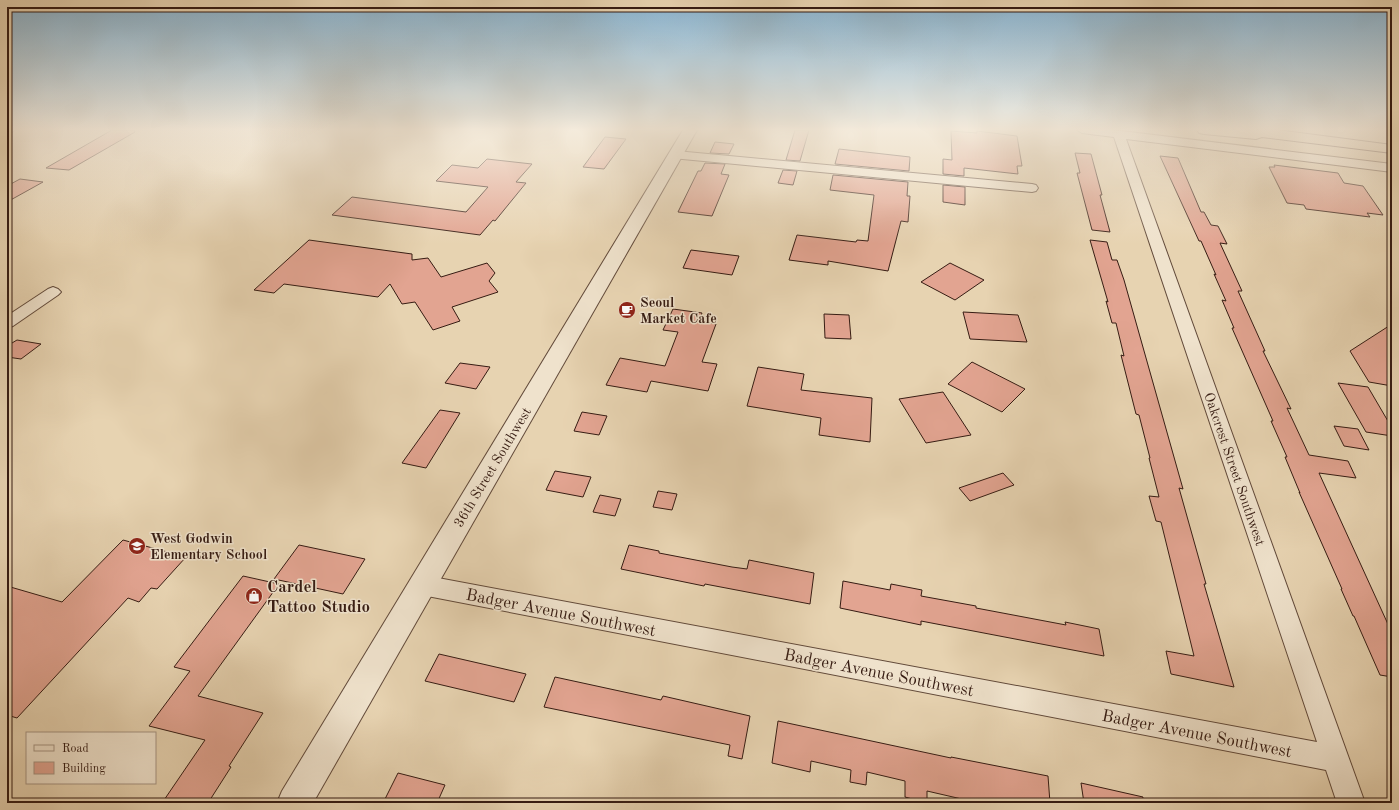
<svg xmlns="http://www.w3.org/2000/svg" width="1399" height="810" viewBox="0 0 1399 810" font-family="'Old Standard TT',serif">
<rect width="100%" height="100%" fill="#e7d3b1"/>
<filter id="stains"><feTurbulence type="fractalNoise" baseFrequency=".005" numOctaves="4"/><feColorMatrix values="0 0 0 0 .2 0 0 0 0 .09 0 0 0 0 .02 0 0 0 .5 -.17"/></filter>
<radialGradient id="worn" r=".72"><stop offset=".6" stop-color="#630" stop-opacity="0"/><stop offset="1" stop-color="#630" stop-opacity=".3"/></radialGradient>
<g fill="#e2a491" stroke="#361c13">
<polygon points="112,130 134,130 135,132 69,170 46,168"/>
<polygon points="795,130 809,130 800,161 786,160"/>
<polygon points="951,131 977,133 977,131 1017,136 1022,166 1017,166 1018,174 964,168 964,176 943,174 943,159 952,160"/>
<polygon points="605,137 626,139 604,169 583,167"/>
<polygon points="715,142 734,144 729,154 710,153"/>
<polygon points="839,149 910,157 909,171 835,164"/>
<polygon points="1075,153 1091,154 1102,195 1100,195 1110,232 1092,230 1077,173 1080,173"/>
<polygon points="1160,156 1178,158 1201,212 1204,212 1211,225 1218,226 1227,244 1220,243 1242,291 1238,291 1265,351 1263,351 1291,409 1287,408 1309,455 1348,461 1356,478 1319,473 1392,633 1392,677 1380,675 1354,616 1353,616 1341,589 1342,589 1299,492 1300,493 1285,457 1287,457 1271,421 1273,421 1232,328 1234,328 1222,300 1226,301 1214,274 1216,275 1201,241 1199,241"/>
<polygon points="487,159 532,164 516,182 526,183 495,221 493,220 480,235 332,215 352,197 466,212 488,187 436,181 452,165 478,168"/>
<polygon points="705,163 725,164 721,174 729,175 712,216 678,212 698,171 701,171"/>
<polygon points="1274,165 1338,173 1344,183 1363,186 1383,215 1367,213 1370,217 1306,209 1304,205 1287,203 1269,167 1275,167"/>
<polygon points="783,170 797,171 793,185 778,183"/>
<polygon points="833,175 908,182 907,196 910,196 908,222 901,221 888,271 828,261 828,265 789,260 797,235 856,242 857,240 868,241 874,195 830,190"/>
<polygon points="20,179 43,182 7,202 7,186"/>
<polygon points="943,185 965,187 965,205 943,202"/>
<polygon points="309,240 412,254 412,260 428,258 441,277 487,263 495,273 489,281 498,292 452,307 460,321 433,330 415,302 402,304 390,284 378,297 284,284 274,293 254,290"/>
<polygon points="1090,240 1107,242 1112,260 1117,260 1124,280 1183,489 1179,488 1206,584 1204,584 1234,687 1171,674 1166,651 1194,656 1161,522 1156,521 1149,496 1159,497 1149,458 1150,458 1139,415 1136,414 1121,355 1124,356 1116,323 1112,323 1106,301 1108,302"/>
<polygon points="691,250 739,256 732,275 683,268"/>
<polygon points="950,263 984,280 955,300 921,282"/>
<polygon points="673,309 702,313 699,321 716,324 702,362 717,364 708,391 651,381 647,392 606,385 620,358 665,366 678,332 663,330"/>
<polygon points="963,312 1018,315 1027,342 970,339"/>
<polygon points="824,314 849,315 851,339 825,338"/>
<polygon points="1392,324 1392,386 1369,382 1350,351"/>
<polygon points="17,340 41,344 21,359 7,357 7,346"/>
<polygon points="972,362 1025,389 1002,412 948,384"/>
<polygon points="460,363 490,367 476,389 445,383"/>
<polygon points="758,367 804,374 801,390 872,398 870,442 819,435 821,418 747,406"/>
<polygon points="1338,383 1368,387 1392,428 1392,436 1366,432"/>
<polygon points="943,392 971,435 926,443 899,399"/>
<polygon points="440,410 460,413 426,468 402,463"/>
<polygon points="582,412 607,416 599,435 574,431"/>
<polygon points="1334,426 1358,429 1369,450 1344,446"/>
<polygon points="555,471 591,477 583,497 546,490"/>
<polygon points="1003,473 1014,485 970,501 959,488"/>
<polygon points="658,491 677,494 672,510 653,507"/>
<polygon points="600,495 621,499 615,516 593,512"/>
<polygon points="123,540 186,557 157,589 151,588 139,602 128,598 17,718 7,715 7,586 62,602"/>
<polygon points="299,545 365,559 343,594 274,579"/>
<polygon points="629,545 659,551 659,553 732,567 747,569 749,560 814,573 810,604 705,584 704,586 621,569"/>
<polygon points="243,576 279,584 198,696 263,713 229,766 231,767 208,803 162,803 205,740 149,726 190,671 174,667"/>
<polygon points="843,581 890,590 891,584 922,590 921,596 976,606 976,608 1066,625 1065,622 1099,629 1104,656 921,621 921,625 840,608"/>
<polygon points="439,654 526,674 514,702 425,681"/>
<polygon points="555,677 661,700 663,696 750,716 742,759 728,756 730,745 544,707"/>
<polygon points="778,721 951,758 951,757 1048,776 1050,803 979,803 927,791 927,803 905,797 905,781 867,772 866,785 850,782 851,770 811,761 810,772 772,763"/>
<polygon points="398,773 445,785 437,803 383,803"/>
<polygon points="1081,783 1143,797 1142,803 1084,803"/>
</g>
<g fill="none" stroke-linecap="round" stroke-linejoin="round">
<g stroke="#624a3a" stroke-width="2">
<g id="minor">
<polygon points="7,130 15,130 7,135"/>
<polygon points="1077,130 1113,130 1392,164 1392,172 1126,139 1365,803 1337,803 1326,770 422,595 414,592 411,585 414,578 422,575 1317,742 1114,137 1082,133"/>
<polygon points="676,151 1032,184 1036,185 1038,188 1036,191 1032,192 672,158 670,155 672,152"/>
<polygon points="53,287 58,289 61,292 58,295 13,326 7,328 7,316 48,289"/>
</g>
</g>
<g stroke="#624a3a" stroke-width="2">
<polygon id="tertiary" points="683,130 697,130 313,803 277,803 282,791"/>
</g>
<g stroke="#361c13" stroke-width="2">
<polygon id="motorway" points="1197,130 1277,130 1392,145 1392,153 1262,137 1256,139 1204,134 1199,133"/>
</g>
<use href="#minor" fill="#efe2cc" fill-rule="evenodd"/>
<use href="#tertiary" fill="#efe2cc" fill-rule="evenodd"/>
<use href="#motorway" fill="#e7d3b1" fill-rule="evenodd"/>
</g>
<linearGradient id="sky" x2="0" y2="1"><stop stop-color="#88b5d3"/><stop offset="0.53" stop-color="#f4ebdc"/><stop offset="1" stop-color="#f4ebdc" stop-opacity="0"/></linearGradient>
<rect width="1399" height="244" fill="url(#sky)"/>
<defs>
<g id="cafe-disc" transform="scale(0.9)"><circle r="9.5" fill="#8f2418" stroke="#efe2cc"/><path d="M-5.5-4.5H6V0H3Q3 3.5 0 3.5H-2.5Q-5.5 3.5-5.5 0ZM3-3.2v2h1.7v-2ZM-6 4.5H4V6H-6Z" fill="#fff"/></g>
<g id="school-disc" transform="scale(0.9)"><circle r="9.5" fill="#8f2418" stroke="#efe2cc"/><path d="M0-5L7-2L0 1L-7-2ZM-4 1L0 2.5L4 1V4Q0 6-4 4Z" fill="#fff"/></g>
<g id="shop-disc" transform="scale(0.9)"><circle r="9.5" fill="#8f2418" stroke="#efe2cc"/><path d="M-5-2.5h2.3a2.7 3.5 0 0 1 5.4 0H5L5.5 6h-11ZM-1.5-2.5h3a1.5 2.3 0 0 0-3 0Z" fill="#fff"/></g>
</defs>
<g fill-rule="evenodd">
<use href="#cafe-disc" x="627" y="310"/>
<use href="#school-disc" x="137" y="546"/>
<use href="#shop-disc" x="254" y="596"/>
</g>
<g text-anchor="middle" stroke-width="3" stroke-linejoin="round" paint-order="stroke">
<g font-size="14" font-weight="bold" fill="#361c13" stroke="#efe2cc" text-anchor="start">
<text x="640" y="307">Seoul<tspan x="640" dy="16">Market Cafe</tspan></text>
<text x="150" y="543">West Godwin<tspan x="150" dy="16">Elementary School</tspan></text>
</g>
<g font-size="14" fill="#361c13" stroke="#efe2cc">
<text transform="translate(492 467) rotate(-59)" y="5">36th Street Southwest</text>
<text transform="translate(1235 469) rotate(71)" y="5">Oakcrest Street Southwest</text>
</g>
<g font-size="17" font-weight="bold" fill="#361c13" stroke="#efe2cc" text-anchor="start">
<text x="267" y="592">Cardel<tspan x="267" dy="20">Tattoo Studio</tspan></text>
</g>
<g font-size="17" fill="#361c13" stroke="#efe2cc">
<text transform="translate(561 612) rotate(11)" y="6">Badger Avenue Southwest</text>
<text transform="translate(879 672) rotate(11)" y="6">Badger Avenue Southwest</text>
<text transform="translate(1197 733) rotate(11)" y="6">Badger Avenue Southwest</text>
</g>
</g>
<rect width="1399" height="810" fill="none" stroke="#e7d3b1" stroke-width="24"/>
<rect x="8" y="8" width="1383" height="794" fill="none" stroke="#361c13" stroke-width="2"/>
<rect x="12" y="12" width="1375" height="786" fill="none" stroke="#361c13"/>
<rect x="26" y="732" width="130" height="52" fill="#efe2cc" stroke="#a59382"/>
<rect x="34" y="745" width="20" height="6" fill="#efe2cc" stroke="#a59382"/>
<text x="62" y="752" font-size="12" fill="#361c13">Road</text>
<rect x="34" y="762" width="20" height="12" fill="#e2a491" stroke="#a59382"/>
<text x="62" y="772" font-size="12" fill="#361c13">Building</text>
<rect width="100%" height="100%" filter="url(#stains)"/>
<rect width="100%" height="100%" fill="url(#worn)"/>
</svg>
